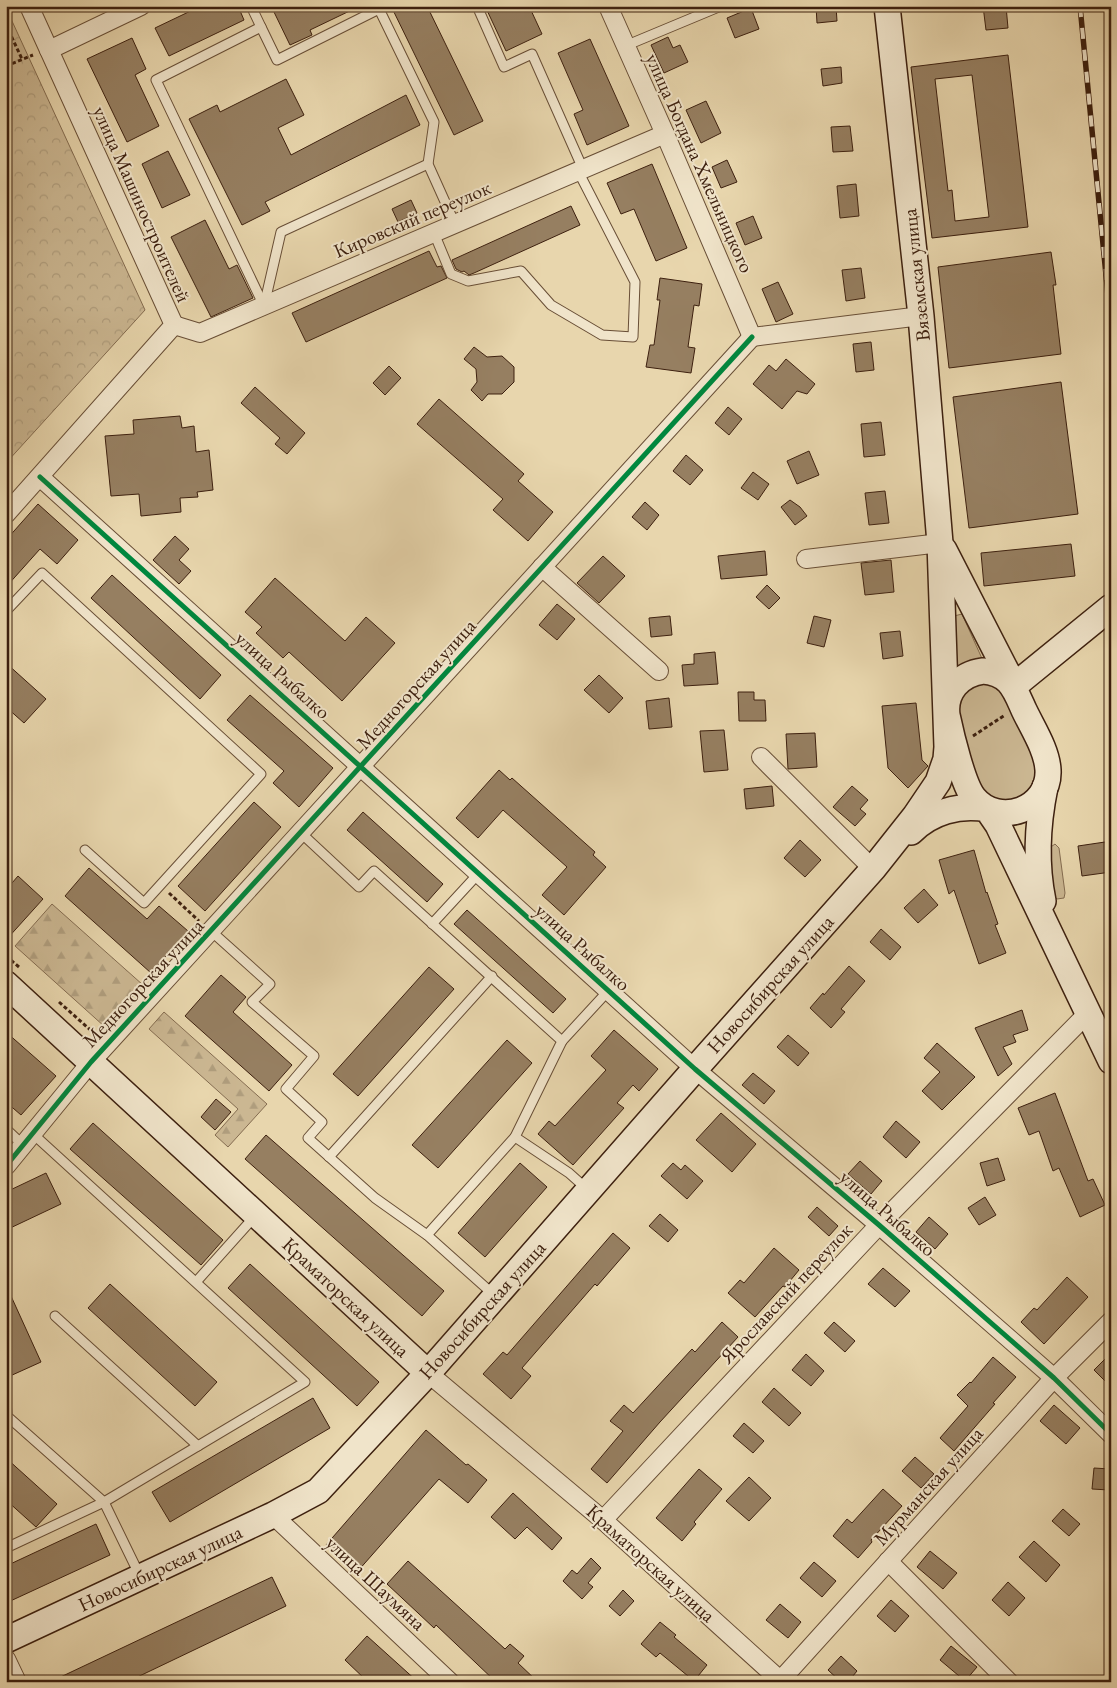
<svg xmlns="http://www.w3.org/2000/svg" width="1117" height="1688" viewBox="0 0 1117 1688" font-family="'EB Garamond',serif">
<defs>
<pattern id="forest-firs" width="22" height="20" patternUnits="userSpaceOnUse" patternTransform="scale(1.25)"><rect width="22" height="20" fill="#cbb792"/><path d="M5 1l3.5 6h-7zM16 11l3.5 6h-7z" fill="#af9d7d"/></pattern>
<pattern id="park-crowns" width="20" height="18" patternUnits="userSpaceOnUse" patternTransform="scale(1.25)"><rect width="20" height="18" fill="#cbb792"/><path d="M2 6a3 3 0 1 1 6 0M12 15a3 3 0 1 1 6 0" fill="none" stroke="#af9d7d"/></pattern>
</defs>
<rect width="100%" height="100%" fill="#e8d6ad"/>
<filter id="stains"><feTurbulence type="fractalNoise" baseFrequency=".004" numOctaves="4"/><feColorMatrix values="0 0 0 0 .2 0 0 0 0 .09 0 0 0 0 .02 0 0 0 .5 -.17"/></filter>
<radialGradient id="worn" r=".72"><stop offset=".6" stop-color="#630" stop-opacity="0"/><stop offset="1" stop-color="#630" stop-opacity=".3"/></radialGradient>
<g fill="#cbb792" stroke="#846c50">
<polygon points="962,614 984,663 956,672 954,616"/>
<polygon points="973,682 998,684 1037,763 1036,780 1027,794 1009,802 995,800 979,786 957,716 957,701"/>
<polygon points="1055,844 1059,848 1065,893 1064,898 1057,899 1054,896 1048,849"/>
</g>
<g fill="url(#forest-firs)" stroke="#846c50">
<polygon points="52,904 143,985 105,1027 15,946"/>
<polygon points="164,1012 267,1104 228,1147 215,1135 238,1109 149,1029"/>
</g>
<polygon fill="url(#park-crowns)" stroke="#846c50" points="6,8 145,310 6,463"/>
<g fill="#967f61" stroke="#3d200f" fill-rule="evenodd">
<polygon points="201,6 238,6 244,20 169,56 155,28"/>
<polygon points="285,6 360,6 310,30 312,35 290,45 274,12"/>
<polygon points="391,6 427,6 483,121 454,135"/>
<polygon points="485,6 529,6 542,34 506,51"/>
<polygon points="816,6 836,6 837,21 817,23"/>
<polygon points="983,6 1006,6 1008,28 986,30"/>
<polygon points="751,8 759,29 735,38 727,18"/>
<polygon points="668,37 673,48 680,45 688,62 664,73 651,45"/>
<polygon points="132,38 146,69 135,75 159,126 127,142 87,59"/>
<polygon points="590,39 629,126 587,145 574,114 583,110 558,53"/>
<path d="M1008 55 1028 227 932 238 911 67ZM972 75 989 217 955 221 952 190 948 191 935 79Z"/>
<polygon points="841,67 842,83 823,86 821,69"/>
<polygon points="286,79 304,115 278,128 291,155 406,95 420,125 265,202 270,211 242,225 189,119 217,105 220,112"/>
<polygon points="706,101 721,133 701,143 686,110"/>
<polygon points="850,126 853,151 833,152 831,127"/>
<polygon points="168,151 190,195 162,208 142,164"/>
<polygon points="727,160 737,182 721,188 712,167"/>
<polygon points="652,164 687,248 656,261 634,209 621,214 607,183"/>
<polygon points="856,184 859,216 840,218 837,186"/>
<polygon points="411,200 417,213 398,222 392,209"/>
<polygon points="571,206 580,225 474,273 469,275 464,271 462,272 456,269 452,260"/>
<polygon points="753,216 762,238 745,245 736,223"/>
<polygon points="205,220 229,269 237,265 253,298 211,317 171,237"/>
<polygon points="429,251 437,267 441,266 447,278 306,342 292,313"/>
<polygon points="1051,252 1056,285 1053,285 1061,354 949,368 938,267"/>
<polygon points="861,268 865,298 846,301 842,270"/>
<polygon points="660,278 702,284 699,306 694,305 688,347 695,348 691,373 646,367 650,345 654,345 660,300 657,300"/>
<polygon points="778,282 793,314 776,322 762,289"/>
<polygon points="871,342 874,370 856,372 853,344"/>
<polygon points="474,347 487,357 502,356 514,367 514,382 502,394 488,394 482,401 471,390 477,382 476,369 464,359"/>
<polygon points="786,359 815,384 807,394 797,391 782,409 753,384 769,365 776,371"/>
<polygon points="389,366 401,378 385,395 373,383"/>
<polygon points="1061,382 1078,514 969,528 953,397"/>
<polygon points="255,387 305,433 287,454 275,444 280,438 241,403"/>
<polygon points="439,399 524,474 518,481 553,512 528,541 493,510 503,499 417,424"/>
<polygon points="728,407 742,419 729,435 715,423"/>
<polygon points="180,416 182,428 194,426 196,452 209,450 213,490 197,492 198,497 180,498 181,512 141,516 139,494 111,496 105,436 134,434 133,420"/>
<polygon points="881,422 885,455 864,457 861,424"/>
<polygon points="809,451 819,475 797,484 787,461"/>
<polygon points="686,455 703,470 690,485 673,471"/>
<polygon points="753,472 769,484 758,500 741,488"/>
<polygon points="885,491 889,523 869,525 865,493"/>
<polygon points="790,500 800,507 807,516 795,525 781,507"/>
<polygon points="645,502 659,515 647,530 632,517"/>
<polygon points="38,504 78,540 57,564 40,549 6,587 6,540"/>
<polygon points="175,536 189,549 179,560 191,571 179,584 153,560"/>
<polygon points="1071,544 1075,576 984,586 981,553"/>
<polygon points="765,551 767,575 721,579 718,556"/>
<polygon points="603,556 625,576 599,603 577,583"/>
<polygon points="891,560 894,592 865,595 861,563"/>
<polygon points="112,575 221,675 200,699 91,598"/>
<polygon points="275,578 345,641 366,617 395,643 342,701 289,652 283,658 256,633 262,627 245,612"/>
<polygon points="767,585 780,598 769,609 756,597"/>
<polygon points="557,604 575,619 557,640 539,625"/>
<polygon points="670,616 672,635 651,637 649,618"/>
<polygon points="814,616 831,620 824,647 807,643"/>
<polygon points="900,631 903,656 883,659 880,633"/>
<polygon points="715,652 718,684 684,686 682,665 694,664 694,654"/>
<polygon points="6,663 46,699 24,723 6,707"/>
<polygon points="599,675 623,698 609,713 584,690"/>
<polygon points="738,692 754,692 754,700 765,700 766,721 739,721"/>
<polygon points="250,695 333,768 299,807 273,783 284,771 227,720"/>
<polygon points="669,698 672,727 649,729 646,701"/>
<polygon points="916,703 922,760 928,766 908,788 888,768 882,706"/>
<polygon points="724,730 728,770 704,772 700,731"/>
<polygon points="815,733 817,767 788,769 786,734"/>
<polygon points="499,770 510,780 512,778 595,852 593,855 606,867 564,915 542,895 567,867 503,810 478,838 456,818"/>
<polygon points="772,786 774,806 746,809 744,789"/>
<polygon points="852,786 868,800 860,809 866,814 855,826 833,807"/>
<polygon points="254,802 281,827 205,911 178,886"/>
<polygon points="363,812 443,884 427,902 347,830"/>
<polygon points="800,840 821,860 805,877 784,858"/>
<polygon points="1105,842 1106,846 1111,845 1111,872 1082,876 1078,846"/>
<polygon points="974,850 986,893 987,892 998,924 995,925 1006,953 979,964 954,890 949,894 939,860"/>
<polygon points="89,868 147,919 159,906 188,931 151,973 65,896"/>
<polygon points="18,876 43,899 6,940 6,890"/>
<polygon points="924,889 938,905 918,923 904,908"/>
<polygon points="467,910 566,999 553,1013 454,924"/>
<polygon points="881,929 901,947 890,960 870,942"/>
<polygon points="849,966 865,981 841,1009 845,1012 831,1028 810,1008 823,993 824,995"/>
<polygon points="429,967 454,989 358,1096 333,1074"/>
<polygon points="221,975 246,997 233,1012 292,1065 269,1091 185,1016"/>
<polygon points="1022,1010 1028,1030 1013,1035 1016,1042 1003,1047 1012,1064 998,1076 975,1028"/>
<polygon points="614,1030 658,1069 639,1091 633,1085 617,1103 624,1108 573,1165 538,1134 549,1121 555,1126 606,1070 591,1056"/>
<polygon points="6,1032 56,1076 21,1115 6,1102"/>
<polygon points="788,1035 809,1053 798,1066 777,1047"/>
<polygon points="507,1040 532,1063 438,1168 412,1145"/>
<polygon points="937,1043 975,1077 942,1110 922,1091 940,1072 924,1058"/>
<polygon points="753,1073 775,1091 764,1104 742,1085"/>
<polygon points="1055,1093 1088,1181 1093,1179 1105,1205 1080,1217 1059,1168 1053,1171 1039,1131 1029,1135 1018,1108"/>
<polygon points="216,1099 231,1112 215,1130 201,1117"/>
<polygon points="721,1113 756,1144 732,1172 696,1140"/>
<polygon points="896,1121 920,1142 906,1158 883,1137"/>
<polygon points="93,1123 223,1240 201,1265 70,1149"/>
<polygon points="266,1135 444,1291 422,1316 245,1159"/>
<polygon points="998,1158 1005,1180 987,1186 980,1163"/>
<polygon points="860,1161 882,1181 871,1194 848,1174"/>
<polygon points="520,1163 547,1187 485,1257 458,1233"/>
<polygon points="673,1163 681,1170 685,1165 703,1181 687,1199 661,1176"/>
<polygon points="46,1173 61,1204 6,1230 6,1192"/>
<polygon points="985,1197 996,1215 979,1225 968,1208"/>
<polygon points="817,1207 838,1226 829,1236 808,1217"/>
<polygon points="660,1214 678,1230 668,1242 649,1226"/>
<polygon points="929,1217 948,1234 935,1249 916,1232"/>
<polygon points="613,1233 630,1248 597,1286 595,1284 522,1368 531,1376 511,1399 483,1374 503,1352 507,1355"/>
<polygon points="774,1248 799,1270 785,1287 783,1286 755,1317 728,1293 740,1280 744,1283"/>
<polygon points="250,1264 379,1382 357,1406 228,1288"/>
<polygon points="883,1268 910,1291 895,1307 868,1284"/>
<polygon points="1067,1277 1088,1297 1044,1344 1021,1322 1034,1308 1037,1310"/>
<polygon points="110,1284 217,1382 195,1406 88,1308"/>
<polygon points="6,1285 41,1362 10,1376 6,1367"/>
<polygon points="722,1322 738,1337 660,1422 607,1483 591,1469 623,1431 610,1421 624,1405 633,1413 692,1349 695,1352"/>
<polygon points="834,1322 855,1341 845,1352 824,1333"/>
<polygon points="1111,1353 1111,1387 1094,1370"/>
<polygon points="806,1354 824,1371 811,1386 792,1370"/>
<polygon points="993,1357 1016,1377 993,1403 995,1404 954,1451 940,1438 968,1406 957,1395 970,1382 971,1383"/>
<polygon points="774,1388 801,1413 789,1426 762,1402"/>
<polygon points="313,1398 330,1428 170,1522 152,1492"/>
<polygon points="1054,1405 1080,1428 1066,1444 1040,1421"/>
<polygon points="744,1423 764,1441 753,1453 733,1436"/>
<polygon points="426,1430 466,1465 468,1464 487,1480 468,1503 439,1479 357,1572 326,1545"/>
<polygon points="915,1457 934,1474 921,1488 902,1471"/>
<polygon points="6,1458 57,1504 36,1527 6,1500"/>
<polygon points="1094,1468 1110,1469 1109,1490 1092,1489"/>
<polygon points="699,1469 722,1489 694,1522 696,1524 682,1541 656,1518"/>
<polygon points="749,1477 771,1498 749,1521 726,1501"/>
<polygon points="883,1489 902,1506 871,1540 872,1542 858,1558 833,1536 847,1519 852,1523"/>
<polygon points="513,1493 562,1538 552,1550 527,1527 515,1539 491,1517"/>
<polygon points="1063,1509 1080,1524 1069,1536 1052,1521"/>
<polygon points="96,1524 110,1555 6,1603 6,1566"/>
<polygon points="1034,1541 1060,1565 1046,1582 1019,1557"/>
<polygon points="930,1551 957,1573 943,1589 917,1567"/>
<polygon points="591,1558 601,1568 588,1583 593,1587 582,1599 563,1581 572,1570 577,1574"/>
<polygon points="408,1561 505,1649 510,1644 524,1656 518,1663 538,1682 496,1682 436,1625 434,1628 418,1613 387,1584"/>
<polygon points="814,1562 836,1581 822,1597 800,1578"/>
<polygon points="272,1577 286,1606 127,1682 50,1682"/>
<polygon points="1008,1582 1025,1598 1009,1616 992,1600"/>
<polygon points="623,1590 634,1601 620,1616 609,1606"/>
<polygon points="891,1600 909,1616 895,1632 877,1616"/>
<polygon points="780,1604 801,1622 788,1638 766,1620"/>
<polygon points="660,1622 676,1635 674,1637 707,1665 694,1681 660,1653 656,1657 641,1644"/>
<polygon points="367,1636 418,1682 368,1682 345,1660"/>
<polygon points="951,1646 977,1667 965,1681 940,1660"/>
<polygon points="841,1656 857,1671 848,1682 841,1682 828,1670"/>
</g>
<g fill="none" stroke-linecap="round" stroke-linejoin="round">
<g stroke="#684e36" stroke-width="11">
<g id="lane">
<polyline points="251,6 261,27 156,80 264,306"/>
<polyline points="477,6 504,67 532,54 583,169"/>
<polyline points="379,9 434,122 428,164 455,224"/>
<polyline points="261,27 277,60 385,6"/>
<polyline points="625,46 721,6"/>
<polyline points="434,233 451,274 468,281 521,271 551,305 602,335 633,337 635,282 578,171"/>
<polyline points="264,306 281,232 428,164"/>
<polyline points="6,611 42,573 261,774 144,903 85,850"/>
<polyline points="301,833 359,887 374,871 562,1041 515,1137 427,1235"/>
<polyline points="432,924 479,873"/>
<polyline points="211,931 270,984 252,1002 314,1056 286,1089 322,1122 308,1138 375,1198 427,1235 494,1295"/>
<polyline points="562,1041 609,990"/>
<polyline points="6,1129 23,1145"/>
<polyline points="515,1137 569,1173 588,1190"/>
<polyline points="329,1157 492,976"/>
<polyline points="196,1282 256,1215"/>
<polyline points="55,1316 198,1446"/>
<polyline points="6,1398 7,1416 104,1502 140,1576"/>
<polyline points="6,1548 104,1502 305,1382 32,1133"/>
</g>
</g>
<g stroke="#684e36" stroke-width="20">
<g id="street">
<polyline points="608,6 665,134 752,337"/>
<polyline points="49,50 141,6"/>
<polyline points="174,325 200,333 665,134"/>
<polyline points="752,337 921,316"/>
<polyline points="40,477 695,1069 879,1225 1054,1378 1111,1434"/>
<polyline points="6,514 174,325 29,6"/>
<polyline points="806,559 940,543"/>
<polyline points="542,567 659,671"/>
<polyline points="761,757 873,869"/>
<polyline points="6,1166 91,1062 752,337"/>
<polyline points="428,1373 603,1520 782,1682"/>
<polyline points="273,1515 450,1682"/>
<polyline points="603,1520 879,1225 1088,1013"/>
<polyline points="888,1561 1009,1682"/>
<polyline points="6,1659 17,1682"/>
<polyline points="779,1682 1054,1378 1111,1321"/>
</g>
</g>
<g stroke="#3d200f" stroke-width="28">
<g id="secondary">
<polyline points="944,550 1014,686 1111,607"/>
<path d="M983 671C1010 673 1015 690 1024 710 1033 729 1047 750 1048 770 1050 809 999 828 974 798 963 785 951 734 947 715 944 692 960 674 983 671Z"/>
<path d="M911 832C931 812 959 804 987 809L998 825 1111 1061"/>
<path d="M1043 901C1035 862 1037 826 1045 787"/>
<polyline points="6,984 428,1373"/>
<polyline points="6,1640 273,1515 318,1491 428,1373 695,1069 873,869 915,816 938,782 946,759 947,747 940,543 921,316 887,6"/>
</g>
</g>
<g stroke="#3d200f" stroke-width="3" stroke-dasharray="4 2.5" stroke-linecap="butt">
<polyline points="6,25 22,59"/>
<polyline points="6,66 33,55"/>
<polyline points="6,238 6,240"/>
<polyline points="973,736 1005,715"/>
<polyline points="169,893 199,921"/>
<polyline points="6,956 19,967"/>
<polyline points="59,1002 96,1035"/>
</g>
<use href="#lane" stroke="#f0e4ca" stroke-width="9"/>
<use href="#street" stroke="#f0e4ca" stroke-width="18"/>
<use href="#secondary" stroke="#f0e4ca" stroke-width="25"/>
<g stroke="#3d200f" stroke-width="5.5">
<polyline id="rail" points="1080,6 1111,327"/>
</g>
<use href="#rail" stroke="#f0e4ca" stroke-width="4" stroke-dasharray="11" stroke-linecap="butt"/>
<g stroke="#f0e4ca" stroke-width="8">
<g id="cycleway">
<polyline points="40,477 695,1069 879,1225 1054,1378 1111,1434"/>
<polyline points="6,1166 91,1062 752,337"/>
</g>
</g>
<use href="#cycleway" stroke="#00873e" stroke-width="5"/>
</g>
<g text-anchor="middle" stroke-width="4" stroke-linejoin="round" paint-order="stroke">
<g font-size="20" fill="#3d200f" stroke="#f0e4ca">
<text transform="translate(700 163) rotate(66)" y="7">улица Богдана Хмельницкого</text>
<text transform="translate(142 204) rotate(66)" y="7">улица Машиностроителей</text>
<text transform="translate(412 219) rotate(-23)" y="7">Кировский переулок</text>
<text transform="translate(916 275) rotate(-96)" y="7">Вяземская улица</text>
<text transform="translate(283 675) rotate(42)" y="7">улица Рыбалко</text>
<text transform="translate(416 684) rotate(-48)" y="7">Медногорская улица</text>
<text transform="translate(583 947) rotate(42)" y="7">улица Рыбалко</text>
<text transform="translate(143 983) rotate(-47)" y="7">Медногорская улица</text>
<text transform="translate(770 984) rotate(-48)" y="7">Новосибирская улица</text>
<text transform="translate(888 1213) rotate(41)" y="7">улица Рыбалко</text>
<text transform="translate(786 1293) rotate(-47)" y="7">Ярославский переулок</text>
<text transform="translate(346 1297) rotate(43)" y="7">Краматорская улица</text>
<text transform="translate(482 1310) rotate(-48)" y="7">Новосибирская улица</text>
<text transform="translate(928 1486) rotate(-48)" y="7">Мурманская улица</text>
<text transform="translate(651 1563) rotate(42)" y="7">Краматорская улица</text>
<text transform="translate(160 1568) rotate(-25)" y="7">Новосибирская улица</text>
<text transform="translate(376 1583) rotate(43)" y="7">улица Шаумяна</text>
</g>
</g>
<rect width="1117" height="1688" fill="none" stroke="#e8d6ad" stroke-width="25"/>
<rect x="8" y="8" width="1102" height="1673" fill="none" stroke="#3d200f" stroke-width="2.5"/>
<rect x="12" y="12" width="1092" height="1663" fill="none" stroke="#3d200f"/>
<rect width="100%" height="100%" filter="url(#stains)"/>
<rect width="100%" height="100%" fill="url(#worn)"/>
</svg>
